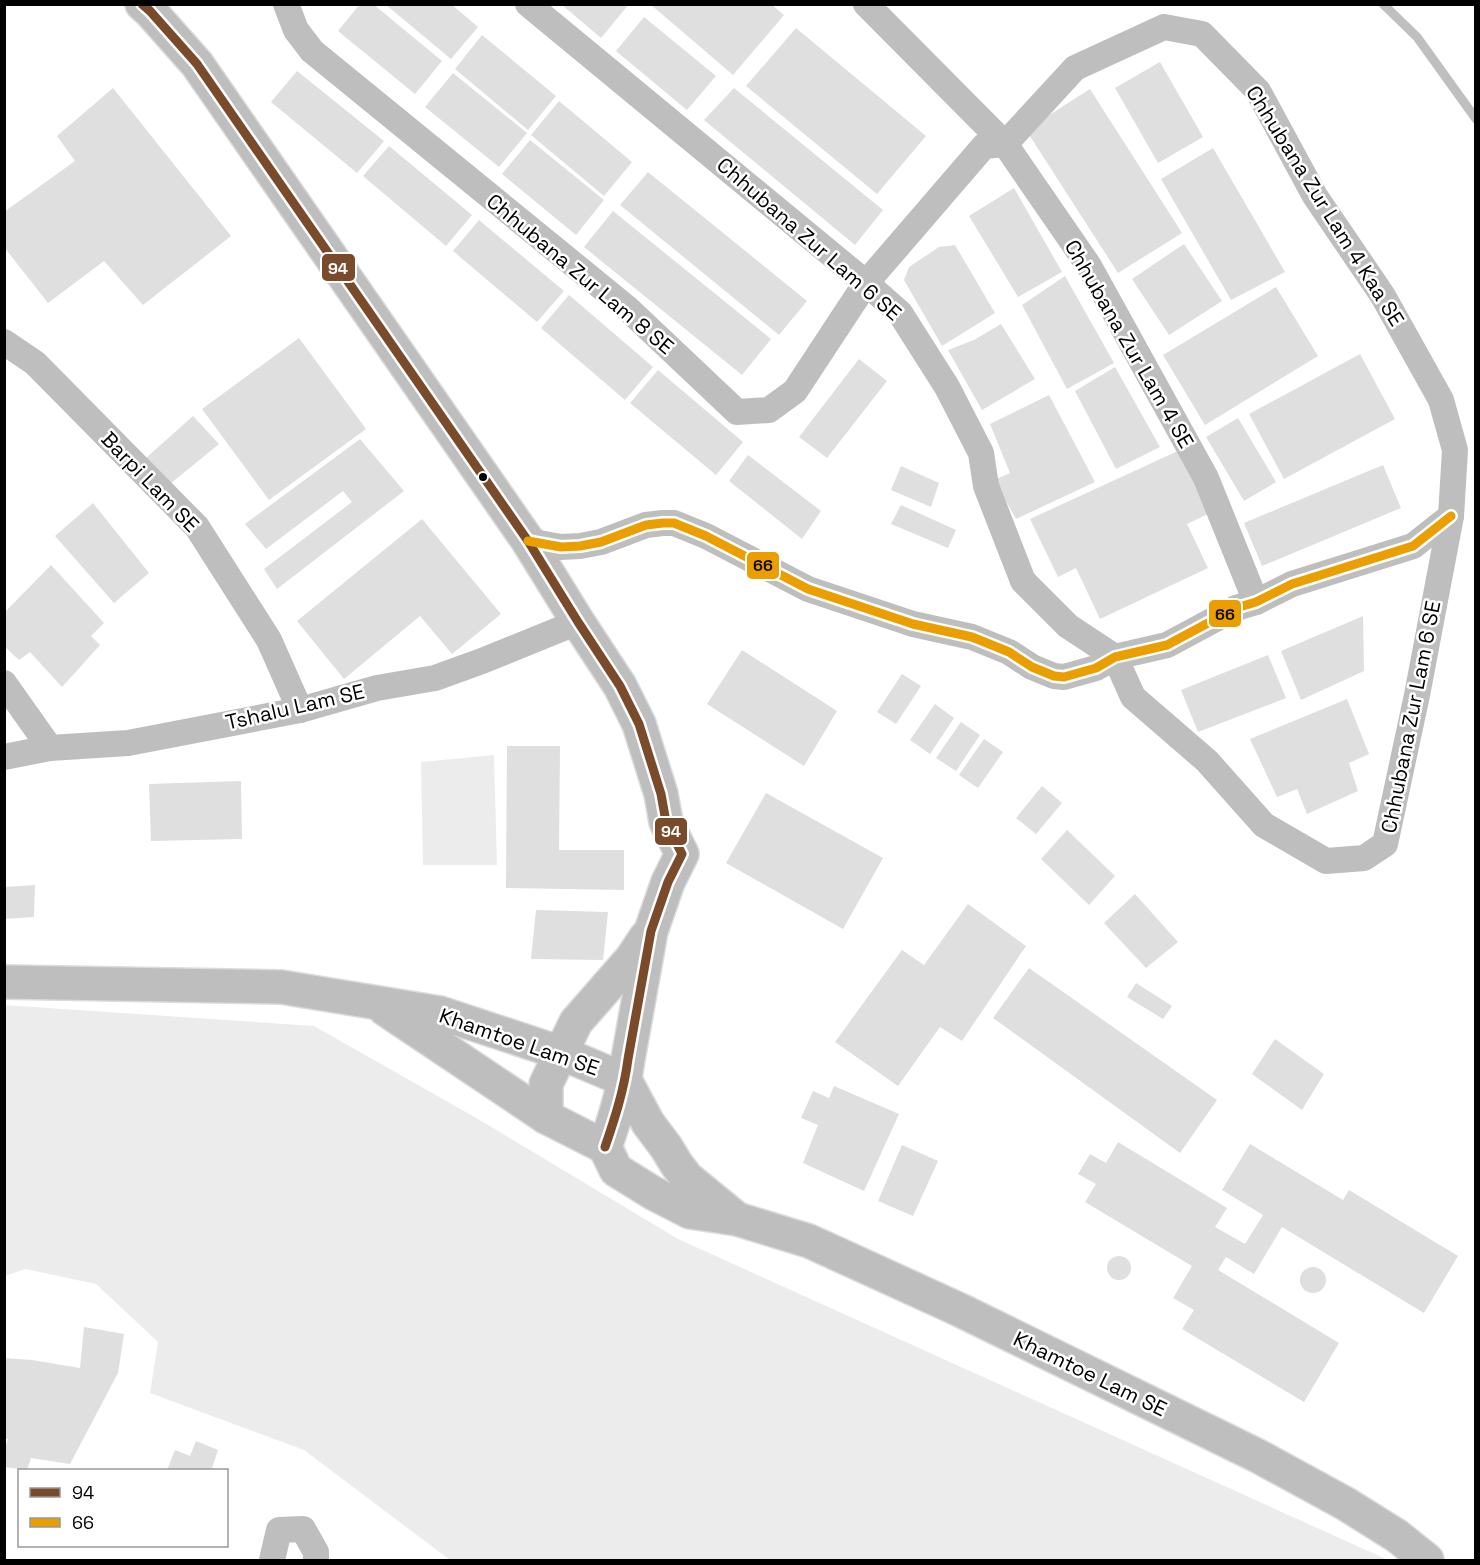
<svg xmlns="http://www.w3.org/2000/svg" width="1480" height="1565" viewBox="0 0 1480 1565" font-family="'Space Grotesk',sans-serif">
<rect width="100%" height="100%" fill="#fff"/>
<g fill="#ececec">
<polygon points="494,755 497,865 423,865 421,762"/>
<polygon points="4,1005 314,1026 478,1119 678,1239 1388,1560 450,1560 304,1450 150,1393 158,1342 96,1284 25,1269 5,1276"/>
</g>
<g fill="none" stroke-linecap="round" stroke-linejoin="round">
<polyline stroke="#bfbfbf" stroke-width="9" points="1383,4 1417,37 1476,119"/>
</g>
<g fill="#dfdfdf">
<polygon points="360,4 373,4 442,61 415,94 338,31"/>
<polygon points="385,4 451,4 478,27 451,59"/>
<polygon points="561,4 629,4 601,38"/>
<polygon points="650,4 771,4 784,15 733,75"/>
<polygon points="644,17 716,76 687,110 616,51"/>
<polygon points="796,28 926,136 877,194 746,86"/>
<polygon points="482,35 556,96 528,130 455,69"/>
<polygon points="1160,62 1203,137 1158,163 1115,88"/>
<polygon points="297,71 384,141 357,173 271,102"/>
<polygon points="453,73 527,133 499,167 425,107"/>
<polygon points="113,88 231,236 143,305 104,261 48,303 4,247 4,212 75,161 57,136"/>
<polygon points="734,88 883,210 855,245 704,120"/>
<polygon points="1090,89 1182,233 1118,273 1026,130"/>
<polygon points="559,101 632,162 604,196 531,135"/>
<polygon points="530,140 604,200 576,235 502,174"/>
<polygon points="389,146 472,215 446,246 363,176"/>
<polygon points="1213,148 1285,272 1231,300 1161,179"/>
<polygon points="648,172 807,301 779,335 620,205"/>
<polygon points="1014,188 1062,272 1018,297 969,216"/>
<polygon points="613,211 771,339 742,375 584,247"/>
<polygon points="479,220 564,291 537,322 453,251"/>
<polygon points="1184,244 1222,301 1169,335 1132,279"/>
<polygon points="955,245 995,313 942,346 904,280 909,267 939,247"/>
<polygon points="1065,276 1114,363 1067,389 1022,305"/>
<polygon points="1276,287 1318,356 1205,425 1163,355"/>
<polygon points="569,295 653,367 625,400 541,328"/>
<polygon points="1001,324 1035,379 982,410 948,350 974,340"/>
<polygon points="299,338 366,429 269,500 202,409"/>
<polygon points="1360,354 1395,419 1284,479 1249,414"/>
<polygon points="859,359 887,381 827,458 799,437"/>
<polygon points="1115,367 1160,447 1116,469 1075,391"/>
<polygon points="658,370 743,442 716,475 630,403"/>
<polygon points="1049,395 1095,482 1016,519 994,480 1010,473 990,424"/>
<polygon points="193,416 219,444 170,484 146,458"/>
<polygon points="1238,418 1276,482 1244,501 1206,437"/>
<polygon points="360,439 404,491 277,589 264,569 352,502 343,491 266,549 245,524"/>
<polygon points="1180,450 1210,513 1187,524 1208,568 1100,619 1076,568 1058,577 1030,519"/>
<polygon points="748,455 821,511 802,539 729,481"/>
<polygon points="1383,465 1401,508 1262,566 1244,523"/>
<polygon points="901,466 939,483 931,507 891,490"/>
<polygon points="93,503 149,573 114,603 55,536"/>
<polygon points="901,505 956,530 948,548 891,524"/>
<polygon points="422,519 501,614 452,654 420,616 344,679 297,621"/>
<polygon points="51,565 104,623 91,636 100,645 62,687 30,652 19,660 4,646 4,613"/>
<polygon points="1363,616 1364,671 1301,700 1281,651"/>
<polygon points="742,650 837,711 804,766 707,704"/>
<polygon points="1268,655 1286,698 1198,732 1181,690"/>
<polygon points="902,674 921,686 896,724 877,712"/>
<polygon points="1347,699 1369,754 1349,763 1358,791 1307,814 1297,789 1277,797 1250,739"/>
<polygon points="935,704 954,718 930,754 910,740"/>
<polygon points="961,722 980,735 956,771 936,758"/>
<polygon points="984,739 1003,752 978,788 959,775"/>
<polygon points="507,746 560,746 559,850 624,850 624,890 506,888"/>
<polygon points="241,781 242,839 151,841 149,784"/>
<polygon points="1042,786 1062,803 1036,834 1016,818"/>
<polygon points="766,793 883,858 843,929 726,863"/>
<polygon points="1067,830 1115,876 1089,905 1041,859"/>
<polygon points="35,885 34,917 4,919 4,887"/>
<polygon points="1135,894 1178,942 1146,968 1104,923"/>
<polygon points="968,904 1026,946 962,1041 940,1027 898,1086 835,1042 902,950 924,965"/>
<polygon points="536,910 608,912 603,960 531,959"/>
<polygon points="1029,968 1217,1100 1180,1153 993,1018"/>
<polygon points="1136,983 1172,1006 1163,1019 1127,997"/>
<polygon points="1275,1039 1324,1074 1302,1110 1252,1074"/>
<polygon points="834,1086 899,1114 864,1191 803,1163 818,1125 801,1118 813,1091 829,1098"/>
<polygon points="1118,1142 1227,1208 1215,1227 1245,1244 1263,1215 1222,1190 1250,1144 1343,1200 1349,1190 1458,1256 1424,1313 1282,1227 1254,1274 1226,1257 1218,1270 1339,1343 1304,1402 1182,1329 1194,1310 1173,1298 1192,1266 1085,1202 1096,1184 1078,1174 1090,1154 1106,1163"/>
<polygon points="902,1145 938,1161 913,1216 878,1201"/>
<circle cx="1119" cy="1268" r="12"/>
<circle cx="1313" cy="1280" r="13"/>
<polygon points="84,1327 124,1334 118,1373 70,1464 31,1458 27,1470 4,1467 4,1452 8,1439 4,1438 4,1358 32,1360 80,1368"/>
<polygon points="196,1441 218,1450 212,1468 218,1470 167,1470 175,1450 190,1456"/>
</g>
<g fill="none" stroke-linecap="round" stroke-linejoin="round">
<g stroke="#dbdbdb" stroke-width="36">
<g id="primary">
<path d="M142 4 150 11 197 64 528 541 578 622 620 686 639 724 661 794 666 822 682 854 668 882 651 931 628 1059C624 1090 615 1118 605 1147"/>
<polyline points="4,982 281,987 440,1013 561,1053 625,1080 648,1123 666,1147 677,1165 687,1178 737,1219"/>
<polyline points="385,1009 546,1117 605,1147"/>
<polyline points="546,1117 546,1084 576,1022 632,958 646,937"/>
<polyline points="605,1147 616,1170 653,1193 690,1212 737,1219 809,1241 960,1310 1258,1456 1346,1504 1397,1536 1427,1560"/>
</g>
</g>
<g stroke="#bebebe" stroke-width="26">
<polyline points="286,4 296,30 312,51 627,308 737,412 769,410 795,391 866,283 984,146 1005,144"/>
<polyline points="528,4 866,283 900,313 947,387 981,453 986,486 1023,581 1068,626 1115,657 1133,697 1207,761 1264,825 1326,861 1364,858 1385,844 1417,695 1451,516 1455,450 1441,400 1383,296 1315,196 1258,91 1202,34 1164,27 1075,68 1005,144"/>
<polyline points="866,4 1005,144 1089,266 1206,478 1256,602"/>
<polyline points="4,342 35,363 197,527 269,640 300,710"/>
<polyline points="528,541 561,547 580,546 601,542 646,525 663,523 674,523 706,536 808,589 913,624 972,637 1009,652 1032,667 1054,676 1064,677 1096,668 1115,657 1167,645 1236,608 1256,602 1292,584 1413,546 1451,516"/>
<polyline points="4,683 50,748"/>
<polyline points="4,757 50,748 128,743 300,710 377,688 435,678 482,661 578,622"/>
<polyline points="272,1560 279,1530 303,1529 316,1552 316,1560"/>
</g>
<use href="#primary" stroke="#bebebe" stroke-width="33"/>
<g stroke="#fff" stroke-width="14">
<path id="bus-1" d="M142 4 150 11 197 64 528 541 578 622 620 686 639 724 661 794 666 822 682 854 668 882 651 931 628 1059C624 1090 615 1118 605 1147"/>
</g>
<g stroke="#fff" stroke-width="14">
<polyline id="bus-2" points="528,541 561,547 580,546 601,542 646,525 663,523 674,523 706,536 808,589 913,624 972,637 1009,652 1032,667 1054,676 1064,677 1096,668 1115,657 1167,645 1236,608 1256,602 1292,584 1413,546 1451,516"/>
</g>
<use href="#bus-1" stroke="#7a4b2a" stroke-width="9"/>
<use href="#bus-2" stroke="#eb9e00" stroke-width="9"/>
</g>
<circle fill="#000" stroke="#fff" stroke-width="2" cx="483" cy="477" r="5"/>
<g text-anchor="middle" stroke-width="5" stroke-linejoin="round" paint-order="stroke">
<g font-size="21" fill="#000" stroke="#fff">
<text transform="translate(1325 206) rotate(58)" y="7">Chhubana Zur Lam 4 Kaa SE</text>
<text transform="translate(809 239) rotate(41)" y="7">Chhubana Zur Lam 6 SE</text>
<text transform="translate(580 274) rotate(40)" y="7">Chhubana Zur Lam 8 SE</text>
<text transform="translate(1129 344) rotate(60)" y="7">Chhubana Zur Lam 4 SE</text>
<text transform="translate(150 482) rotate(46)" y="7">Barpi Lam SE</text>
<text transform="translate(295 707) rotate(-13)" y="7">Tshalu Lam SE</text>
<text transform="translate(1411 717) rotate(-79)" y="7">Chhubana Zur Lam 6 SE</text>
<text transform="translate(519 1042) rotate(19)" y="7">Khamtoe Lam SE</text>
<text transform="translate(1090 1374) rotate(26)" y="7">Khamtoe Lam SE</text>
</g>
</g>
<g stroke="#fff" stroke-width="2">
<rect x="321" y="253" width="35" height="29" rx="6" fill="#7a4b2a"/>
<rect x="746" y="551" width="34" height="29" rx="6" fill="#eb9e00"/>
<rect x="1208" y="599" width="34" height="29" rx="6" fill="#eb9e00"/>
<rect x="654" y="817" width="34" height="29" rx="6" fill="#7a4b2a"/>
</g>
<g font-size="16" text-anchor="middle" font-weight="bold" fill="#fff">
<text x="338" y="274">94</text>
<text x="671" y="837">94</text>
</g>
<g font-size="16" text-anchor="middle" font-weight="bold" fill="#111">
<text x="763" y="571">66</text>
<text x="1225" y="620">66</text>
</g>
<rect width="1480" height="1565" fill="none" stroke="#000000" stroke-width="12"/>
<rect x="18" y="1469" width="210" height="78" fill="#ffffff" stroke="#999999" stroke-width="1.5"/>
<rect x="30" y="1488" width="30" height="9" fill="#7a4b2a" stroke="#999999" stroke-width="1.5"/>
<text x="72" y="1499" font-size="18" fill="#000000">94</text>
<rect x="30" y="1518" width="30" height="9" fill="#eb9e00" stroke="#999999" stroke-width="1.5"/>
<text x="72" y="1529" font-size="18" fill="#000000">66</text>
</svg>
